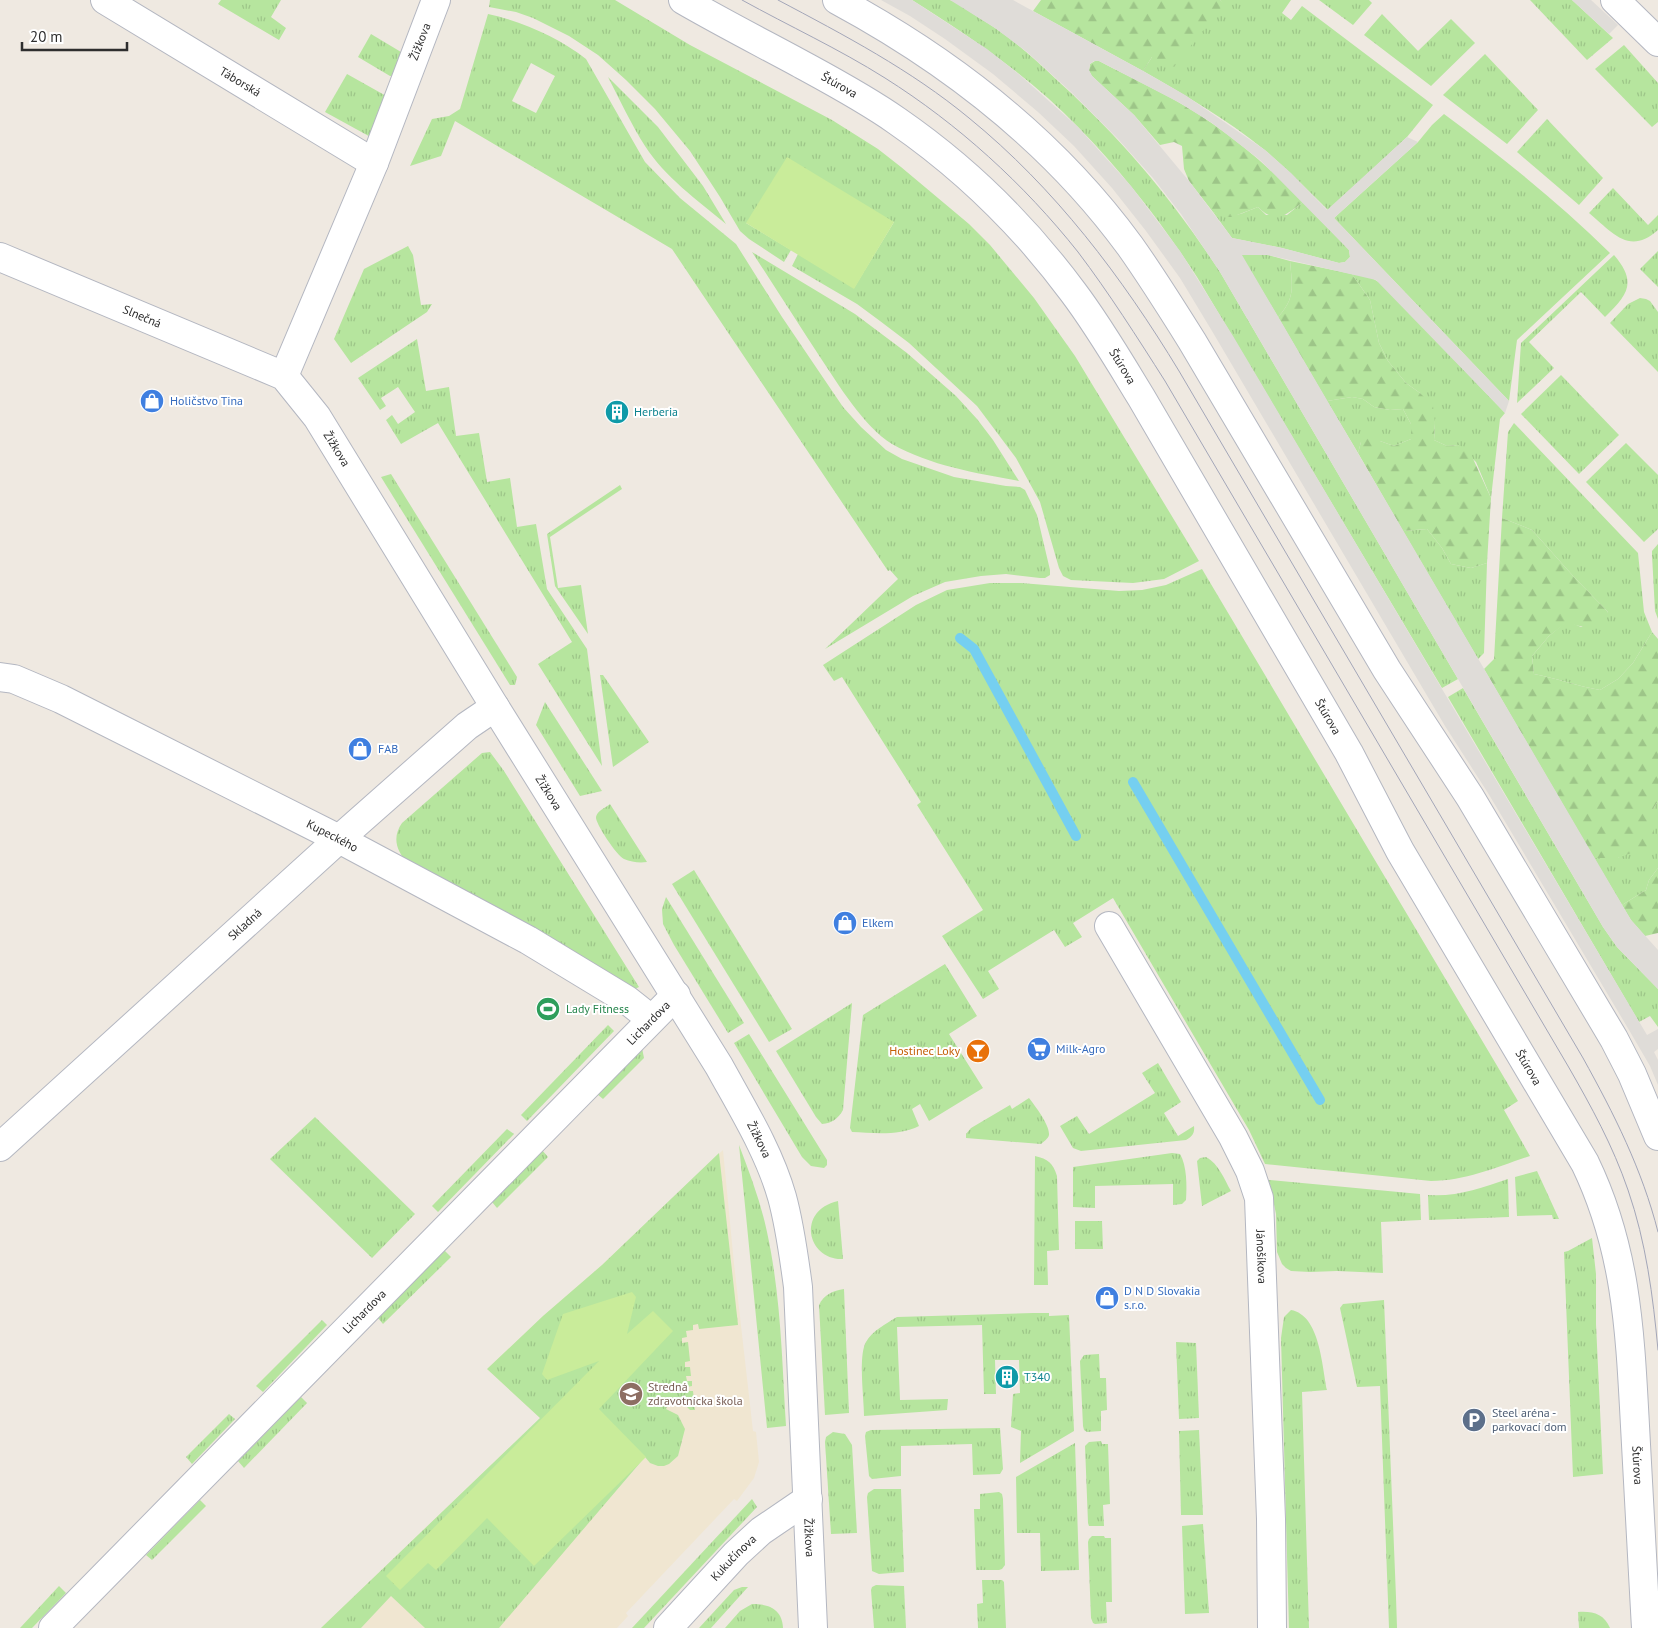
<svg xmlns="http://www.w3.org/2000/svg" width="1658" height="1628" viewBox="0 0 1658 1628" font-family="'PT Sans',sans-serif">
<defs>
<pattern id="grass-tufts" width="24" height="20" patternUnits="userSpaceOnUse" patternTransform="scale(1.25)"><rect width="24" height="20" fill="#b6e59e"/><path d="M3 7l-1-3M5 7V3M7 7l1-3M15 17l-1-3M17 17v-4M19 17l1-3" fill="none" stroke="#9dc588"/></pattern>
<pattern id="forest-firs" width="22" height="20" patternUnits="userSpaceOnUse" patternTransform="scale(1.25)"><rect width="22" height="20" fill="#b6e59e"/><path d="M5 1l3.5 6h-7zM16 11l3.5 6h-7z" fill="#9dc588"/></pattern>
</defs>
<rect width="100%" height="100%" fill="#efe9e1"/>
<polygon fill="#f0e6d1" points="723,1150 734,1264 753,1431 756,1432 759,1462 754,1478 737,1501 734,1499 626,1613 628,1616 617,1628 321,1628 540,1418 487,1369 543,1316 602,1265"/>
<g fill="url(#grass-tufts)" fill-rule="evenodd">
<polygon points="221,0 281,0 271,17 286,28 279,40 218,4"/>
<polygon points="490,0 615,0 690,45 832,120 878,149 901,167 969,224 990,245 1034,298 1075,356 1199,561 1164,579 1133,583 1071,580 1063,576 1059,568 1040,502 1016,458 977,406 909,343 880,321 857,304 792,266 798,254 854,288 894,222 746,223 791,250 784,262 749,239 740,231 720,197 690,151 655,109 626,80 598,55 569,36 533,18 516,12 489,7"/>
<path d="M912 0C922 0 942 0 950 0 959 3 977 17 986 22 1013 39 1036 60 1059 82 1123 140 1173 200 1220 272L1458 679 1442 688 1197 277C1162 223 1123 173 1079 128 1030 77 971 37 912 0Z"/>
<path d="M1220 0H1291L1282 13 1291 20 1302 6 1433 105 1407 137 1328 210C1308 190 1288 170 1266 151 1228 120 1185 95 1143 71L1152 57 1223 4Z"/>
<polygon points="1319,0 1369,0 1372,3 1353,25"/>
<polygon points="1530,0 1572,0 1613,38 1587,60"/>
<path d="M488 14C521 21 560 38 586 59L645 162 680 198 736 244 782 317 824 379 843 407 861 427 886 450 902 459 954 477 1006 486 1020 487 1025 490 1037 515 1050 570V575L1045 578H1040L1006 574 981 576 945 582 913 596 825 649 898 579 890 570 888 571 672 249 455 121 441 156 410 166 432 119 449 116 460 109ZM531 63 555 76 536 113 512 101Z"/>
<polygon points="1382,14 1418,51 1451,19 1475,43 1431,86 1364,35"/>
<polygon points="371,34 406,55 396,76 390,76 358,57"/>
<polygon points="1624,45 1658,83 1658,122 1652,127 1595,69"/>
<polygon points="1485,54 1538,110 1507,144 1443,95"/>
<polygon points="347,74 388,97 376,140 325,112"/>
<path d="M608 77 658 127 703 186 726 224C697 200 665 177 645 146 631 124 620 100 608 77Z"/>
<path d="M1444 114C1502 157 1558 202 1610 253L1517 340 1509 401 1334 218 1418 142 1432 125Z"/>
<polygon points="1547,119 1603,178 1579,205 1517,152"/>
<path d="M1613 188 1648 225 1658 215V230C1629 256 1612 232 1589 213Z"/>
<path d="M1303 202 1349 250 1350 257 1345 262 1339 263 1282 248 1232 238 1213 212C1231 220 1240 214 1258 207L1266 215H1287Z"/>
<polygon points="408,246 413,255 421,305 432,304 427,312 351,363 334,339 364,269"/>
<polygon points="1658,251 1658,287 1640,269"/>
<path d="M752 252 855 314 907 353 956 396 977 419 993 440 1019 481C976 473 931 466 892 444 864 427 838 384 820 357 797 322 775 287 752 252Z"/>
<path d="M1241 255H1268L1290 261C1292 285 1296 298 1278 317Z"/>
<path d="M1614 255C1638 283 1627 295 1605 317L1581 292 1529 342 1554 368 1517 403 1521 343Z"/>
<polygon points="1352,274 1370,277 1382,284 1505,413 1500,419 1491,498 1476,462 1458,445 1447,446 1434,440 1435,423 1420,393 1406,383 1388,361 1379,343 1370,300"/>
<polygon points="1640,298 1646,299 1650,301 1658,312 1658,372 1610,323 1628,304"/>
<polygon points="417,339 426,391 449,387 456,436 479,433 487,482 510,478 517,527 536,524 547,589 587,649 602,766 538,664 572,642 438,423 401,444 386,420 392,415 398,424 415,412 398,387 381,398 386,406 380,410 358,378"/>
<polygon points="1561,375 1619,435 1579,474 1521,414"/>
<polygon points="1352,397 1363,399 1374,407 1390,410 1403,409 1411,424 1411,439 1394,446 1380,441 1361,442 1358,453 1327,401"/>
<path d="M1514 423 1638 553 1644 612 1652 632 1633 663 1618 679 1600 690C1577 686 1556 678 1534 674L1532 656 1549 636 1567 621 1581 627 1608 612 1574 577 1532 530 1502 518 1508 432Z"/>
<polygon points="1626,443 1658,475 1658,529 1644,542 1586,482"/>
<polygon points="391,474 517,677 515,685 510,685 381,477"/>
<polygon points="620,485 622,489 550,537 558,588 581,585 588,634 555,586 547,534"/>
<polygon points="1427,529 1442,548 1451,564 1471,568 1487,563 1484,653 1478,659 1403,531"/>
<polygon points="1658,544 1658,619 1655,611 1652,555 1652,551"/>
<path d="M1202 569 1518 1101 1504 1110 1530 1156C1497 1167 1466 1181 1431 1181L1265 1164 1249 1130 1113 898 1073 923 1082 937 1065 947 1054 930 988 971 999 989 983 999 942 936 983 910 917 805 921 802 842 677 834 681 823 665 916 605 947 590 990 583H1021L1119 591 1142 590 1166 585Z"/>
<polygon points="600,675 603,675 649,742 613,767"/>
<polygon points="1463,688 1603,927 1617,947 1658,989 1658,1027 1650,1016 1639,1022 1448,697"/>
<polygon points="545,702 602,791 580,796 536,725"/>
<path d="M490 752 504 771 639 987 635 989C561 943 486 901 408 863 396 851 392 837 402 823L482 753Z"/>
<polygon points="1658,801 1658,868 1649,880 1646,890 1622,905 1594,858 1618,858 1653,833 1653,809"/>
<path d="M610 804 647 862C639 863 631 862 624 859 617 856 595 823 596 817 597 811 605 808 610 804Z"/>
<polygon points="694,870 792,1029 769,1042 672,884"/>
<polygon points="666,897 744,1023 728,1033 674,945 663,924 662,909"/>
<path d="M945 964 977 1016 949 1034 983 1088 929 1121 920 1104 912 1109 919 1126C900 1136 873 1133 852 1132L850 1128 863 1015Z"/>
<path d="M852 1003 843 1110C838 1119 832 1123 822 1124L816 1117 776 1051Z"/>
<polygon points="608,1025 614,1031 527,1121 521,1115"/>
<polygon points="749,1034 822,1152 827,1160 827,1165 824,1168 811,1166 802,1157 734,1043"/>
<polygon points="642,1048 644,1058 603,1099 597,1094"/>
<path d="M1158 1063 1181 1102 1164 1113 1178 1136 1194 1126C1195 1133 1192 1137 1186 1140L1081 1151 1073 1148 1060 1126 1077 1116 1089 1134 1155 1093 1142 1073Z"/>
<path d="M1029 1098C1035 1106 1050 1125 1049 1135 1048 1139 1044 1141 1041 1144L966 1138V1134L971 1128 1010 1105 1012 1109Z"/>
<polygon points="315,1117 415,1214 372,1258 270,1159"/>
<polygon points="507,1129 514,1134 438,1212 432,1206"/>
<path d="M739 1145C750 1174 761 1203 767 1232 781 1296 782 1361 786 1426L767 1428Z"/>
<polygon points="542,1150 548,1157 497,1208 492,1202"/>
<polygon points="719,1153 738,1325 699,1329 698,1324 693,1325 693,1330 686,1331 687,1337 682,1338 682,1343 688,1342 690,1361 685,1362 685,1367 690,1367 691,1376 686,1376 687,1381 692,1381 692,1386 687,1387 688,1391 693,1391 694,1400 688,1401 689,1405 694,1404 695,1410 690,1410 682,1402 671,1397 666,1409 678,1415 685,1429 678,1456 669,1464 664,1466 658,1466 650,1463 645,1457 499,1628 425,1628 391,1596 361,1628 321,1628 540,1418 487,1369 543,1316 602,1265"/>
<path d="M1172 1153 1180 1154C1187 1166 1187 1186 1186 1200L1182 1204 1173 1205V1184L1095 1186V1208L1073 1207V1167Z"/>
<path d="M1035 1156C1048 1159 1053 1163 1057 1176L1059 1250 1047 1251 1048 1285H1034Z"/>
<path d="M1206 1157C1219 1164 1224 1179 1231 1191L1202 1206 1197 1161 1200 1158Z"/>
<polygon points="1537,1171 1559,1219 1553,1219 1552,1215 1517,1216 1515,1177"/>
<path d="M1508 1179 1509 1217 1429 1220 1428 1195C1457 1197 1481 1188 1508 1179Z"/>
<polygon points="1269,1180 1420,1194 1421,1220 1381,1222 1383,1273 1337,1271 1310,1272 1291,1271 1286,1268 1282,1264 1277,1252 1276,1214"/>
<path d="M838 1201 843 1259C808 1261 795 1211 838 1201Z"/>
<polygon points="1075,1221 1102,1221 1103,1249 1075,1249"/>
<polygon points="1592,1238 1596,1274 1596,1324 1603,1474 1573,1477 1564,1252 1568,1251"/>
<polygon points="444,1250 451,1257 383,1324 378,1318"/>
<path d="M844 1289 849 1413 825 1415 819 1305C824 1294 833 1291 844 1289Z"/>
<polygon points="1384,1300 1396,1597 1397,1628 1389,1628 1380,1386 1357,1387 1340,1308 1343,1304"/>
<path d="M1291 1310C1320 1315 1322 1366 1327 1390L1302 1392 1309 1628H1289L1281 1338 1284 1317Z"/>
<path d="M1033 1313H1049V1316L1069 1315 1074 1431 1020 1463 1021 1431 1011 1427 1013 1394 1020 1393 1019 1360H995L996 1394H984L982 1325 897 1327 900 1400 948 1399 947 1410 864 1416C864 1398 858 1356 866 1342 872 1331 887 1323 897 1317Z"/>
<polygon points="322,1320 327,1325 263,1392 256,1386"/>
<polygon points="1176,1342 1196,1343 1199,1418 1179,1419"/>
<polygon points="1099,1354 1100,1378 1106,1378 1107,1410 1101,1411 1101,1431 1087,1432 1084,1430 1083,1426 1080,1361 1084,1355"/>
<polygon points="301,1397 307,1403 244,1468 238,1461"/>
<polygon points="229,1414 235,1419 192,1464 186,1457"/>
<polygon points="1000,1428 1003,1469 1000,1474 973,1475 972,1444 901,1446 901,1476 872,1479 869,1476 865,1436 866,1432 871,1430"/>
<polygon points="1199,1430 1203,1515 1181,1515 1179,1431"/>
<polygon points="833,1432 845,1434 852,1445 857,1533 831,1534 825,1442 826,1437"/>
<polygon points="1101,1441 1102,1444 1108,1444 1110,1504 1103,1505 1104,1526 1089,1526 1088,1523 1085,1446 1089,1442"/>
<polygon points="1075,1443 1079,1570 1041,1571 1040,1533 1017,1533 1016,1477"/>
<polygon points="874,1489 901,1489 904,1572 879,1574 872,1571 867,1497 868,1493"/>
<polygon points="999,1492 1002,1494 1003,1499 1005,1565 1002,1569 999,1570 976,1570 974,1509 980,1509 980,1494"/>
<polygon points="752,1499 757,1507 644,1628 632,1628"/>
<polygon points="200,1500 206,1506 152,1560 146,1555"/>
<polygon points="1203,1524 1209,1613 1185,1614 1182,1526"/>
<polygon points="1092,1536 1104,1536 1105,1538 1111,1538 1112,1602 1106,1602 1107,1623 1095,1624 1093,1623 1091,1618 1088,1542 1089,1539"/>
<polygon points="982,1580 1002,1580 1004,1582 1006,1628 978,1628 977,1604 983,1603"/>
<polygon points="876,1585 904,1586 906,1628 874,1628 871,1590 872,1587"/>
<polygon points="59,1586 66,1593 32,1628 20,1628"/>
<polygon points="742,1587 748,1587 711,1628 699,1628 734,1590"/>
<path d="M752 1604C769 1604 782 1609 783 1628H725L740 1611Z"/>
<path d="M1578 1612C1593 1611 1604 1614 1610 1628H1579Z"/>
</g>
<g fill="url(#forest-firs)">
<polygon points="1041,0 1220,0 1224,4 1174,67 1152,57 1143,71 1033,11"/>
<path d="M1095 61H1099C1137 81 1178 99 1213 124 1246 147 1275 173 1303 202 1286 215 1276 225 1258 207L1232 217H1223L1213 212 1189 181 1184 169 1182 146 1174 142 1160 145 1134 115 1092 76 1089 71 1090 64Z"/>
<path d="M1290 261 1352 274 1370 300 1379 343 1388 361 1406 383 1420 393 1433 406 1435 423 1434 440 1447 446 1458 445 1469 450 1491 498 1487 563 1471 568 1451 564 1442 548 1427 529 1403 531 1358 453 1361 442 1371 435 1380 441 1394 446 1411 439V424L1403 409 1390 410 1374 407 1363 399 1352 397 1327 401 1278 317C1296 298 1292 285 1290 261Z"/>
<path d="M1502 518 1532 530 1574 577 1608 612C1595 628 1586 630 1567 622L1549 636 1532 656 1534 674C1556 678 1577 686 1600 690L1618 679 1633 663 1652 632 1658 639V801L1653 809V833L1647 847 1618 858H1594L1484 669 1494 659Z"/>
<polygon points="1658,868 1658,933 1645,936 1631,920 1622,905 1646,890 1649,880"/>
</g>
<g fill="#c9ec9a">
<polygon points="787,157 894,222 854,289 746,223"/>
<polygon points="632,1292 636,1297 627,1334 653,1311 673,1331 599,1409 646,1457 534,1566 487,1518 436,1570 428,1563 400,1590 386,1576 599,1361 547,1380 542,1374 563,1314"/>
</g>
<g fill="#dfdcd8" fill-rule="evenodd">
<polygon points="881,0 912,0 987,49 1021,76 1078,127 1131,186 1180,251 1233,336 1647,1035 1658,1029 1658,1049 1654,1052 1658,1060 1658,1085 1650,1066 1629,1030 1488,793 1445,726 1212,331 1180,278 1146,231 1112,188 1074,146 1038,112 993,74 945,39 910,16"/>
<path d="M950 0H1013L1143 71 1185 95 1265 150 1291 173 1327 210 1407 137 1418 142 1334 218 1509 401 1505 413 1376 280 1268 255H1242L1631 920 1658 950V989L1617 947 1603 927 1220 272 1181 214 1153 178 1118 139 1071 92 1027 52 995 28ZM1094 61H1099L1180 103 1212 123 1260 160 1349 250 1350 257 1345 262 1339 263 1282 248 1232 238 1189 181 1134 115 1092 76 1089 70 1090 64Z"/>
<polygon points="1572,0 1591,0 1618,25 1609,34"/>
</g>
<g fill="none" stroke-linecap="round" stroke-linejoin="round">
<g stroke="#75cff0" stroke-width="10">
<polyline points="960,638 974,649 1076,836"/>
<polyline points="1133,782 1320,1100"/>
</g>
<g stroke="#b4b7c1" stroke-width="30">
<g id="street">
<path id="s1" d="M105 0 374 163"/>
<polyline points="1615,0 1658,42"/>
<path id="s2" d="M0 257 284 376 317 417 495 707 719 1066C742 1108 769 1151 782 1197 790 1226 794 1257 798 1287L813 1628"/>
<path id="s3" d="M284 376 374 163 436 0"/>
<path id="s4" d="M0 677 14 679 61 699 339 839 528 940 627 1000 651 1019"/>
<path id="s5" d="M1109 926 1233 1137 1250 1171 1259 1198 1271 1519 1272 1628"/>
<path id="s6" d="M0 1147 339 839 467 726 495 707"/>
<path id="s7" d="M53 1628 676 995"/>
<path id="s8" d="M668 1628 736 1554 761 1531 808 1499"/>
</g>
</g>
<g stroke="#b4b7c1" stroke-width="30">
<g id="secondary">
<path id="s9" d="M683 0C721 22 760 42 799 63 832 81 866 99 897 121 965 168 1024 226 1073 292 1098 325 1119 361 1141 397L1349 753 1400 851 1585 1163C1627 1250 1630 1333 1635 1426 1639 1494 1642 1561 1646 1628"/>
<path d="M837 0C950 61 1054 142 1130 246 1152 277 1172 309 1192 341L1387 670 1470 797 1614 1039 1632 1074 1658 1136"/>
</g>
</g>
<use href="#street" stroke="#fff" stroke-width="28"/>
<use href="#secondary" stroke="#fff" stroke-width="28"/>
<g stroke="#a3a6b8" stroke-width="1">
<path d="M742 0C789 26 839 49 885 78 958 124 1024 184 1078 252 1109 293 1137 337 1165 381L1568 1066C1591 1106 1613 1146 1628 1190 1646 1242 1653 1296 1658 1350"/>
<path d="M778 0C844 35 911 70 969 118 1055 188 1122 277 1179 371L1583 1058C1614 1114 1642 1169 1658 1232"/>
</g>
</g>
<defs>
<g id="shop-disc" transform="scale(1.25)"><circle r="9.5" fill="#3f7fe0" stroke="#fff"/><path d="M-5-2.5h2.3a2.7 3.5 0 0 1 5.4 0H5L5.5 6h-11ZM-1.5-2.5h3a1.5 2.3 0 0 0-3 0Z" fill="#fff"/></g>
<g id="building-disc" transform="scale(1.25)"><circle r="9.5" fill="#0f9aa8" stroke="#fff"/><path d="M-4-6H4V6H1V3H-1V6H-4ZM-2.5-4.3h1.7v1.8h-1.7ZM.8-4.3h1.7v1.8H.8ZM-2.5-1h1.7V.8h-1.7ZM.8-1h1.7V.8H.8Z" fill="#fff"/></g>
<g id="stadium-disc" transform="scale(1.25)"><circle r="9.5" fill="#2e9e5b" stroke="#fff"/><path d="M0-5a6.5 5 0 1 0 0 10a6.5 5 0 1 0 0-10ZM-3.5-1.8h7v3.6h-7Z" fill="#fff"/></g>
<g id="supermarket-disc" transform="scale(1.25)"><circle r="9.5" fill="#3f7fe0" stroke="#fff"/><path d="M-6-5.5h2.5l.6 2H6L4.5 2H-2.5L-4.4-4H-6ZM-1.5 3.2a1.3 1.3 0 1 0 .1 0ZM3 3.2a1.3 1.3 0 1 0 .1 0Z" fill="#fff"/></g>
<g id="bar-disc" transform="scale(1.25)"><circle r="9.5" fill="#e8710a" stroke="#fff"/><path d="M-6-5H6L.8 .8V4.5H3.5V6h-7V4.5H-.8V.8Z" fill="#fff"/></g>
<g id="school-disc" transform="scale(1.25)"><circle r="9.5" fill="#8d6e63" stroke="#fff"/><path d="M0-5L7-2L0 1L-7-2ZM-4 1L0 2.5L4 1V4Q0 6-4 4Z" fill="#fff"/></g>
<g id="parking-disc" transform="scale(1.25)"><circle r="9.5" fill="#5c6f8a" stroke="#fff"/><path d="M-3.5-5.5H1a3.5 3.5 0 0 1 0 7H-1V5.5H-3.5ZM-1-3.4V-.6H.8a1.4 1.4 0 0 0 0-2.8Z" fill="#fff"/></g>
</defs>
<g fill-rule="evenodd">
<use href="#shop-disc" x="152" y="401"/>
<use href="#building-disc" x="617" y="412"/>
<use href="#shop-disc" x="360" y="749"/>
<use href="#shop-disc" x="845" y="923"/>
<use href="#stadium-disc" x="548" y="1009"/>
<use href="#supermarket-disc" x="1039" y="1049"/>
<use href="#bar-disc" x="978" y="1051"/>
<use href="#shop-disc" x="1107" y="1298"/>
<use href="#building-disc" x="1007" y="1377"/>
<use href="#school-disc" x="631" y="1394"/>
<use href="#parking-disc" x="1474" y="1420"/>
</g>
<g text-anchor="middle" stroke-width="4" stroke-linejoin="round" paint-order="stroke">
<g font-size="12" fill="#2e2e2e" stroke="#fff">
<text dy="4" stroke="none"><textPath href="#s3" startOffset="361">Žižkova</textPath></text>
<text dy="4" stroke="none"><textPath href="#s1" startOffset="158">Táborská</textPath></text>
<text dy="4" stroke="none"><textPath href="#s9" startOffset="178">Štúrova</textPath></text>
<text dy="4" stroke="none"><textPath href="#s2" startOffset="154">Slnečná</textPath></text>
<text dy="4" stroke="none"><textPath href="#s9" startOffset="582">Štúrova</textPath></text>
<text dy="4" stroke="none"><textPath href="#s2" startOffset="398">Žižkova</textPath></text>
<text dy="4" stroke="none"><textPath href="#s9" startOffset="988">Štúrova</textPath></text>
<text dy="4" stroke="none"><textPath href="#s2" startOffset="802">Žižkova</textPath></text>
<text dy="4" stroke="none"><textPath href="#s4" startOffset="369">Kupeckého</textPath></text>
<text dy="4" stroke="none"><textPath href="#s6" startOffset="331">Skladná</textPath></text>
<text dy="4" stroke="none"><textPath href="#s7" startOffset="849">Lichardova</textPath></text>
<text dy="4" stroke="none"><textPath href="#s9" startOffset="1392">Štúrova</textPath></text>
<text dy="4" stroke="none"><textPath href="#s2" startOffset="1208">Žižkova</textPath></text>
<text dy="4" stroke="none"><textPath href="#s5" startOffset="370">Jánošíkova</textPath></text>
<text dy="4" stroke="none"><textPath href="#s7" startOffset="444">Lichardova</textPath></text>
<text dy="4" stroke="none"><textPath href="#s9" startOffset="1812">Štúrova</textPath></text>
<text dy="4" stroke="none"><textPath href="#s2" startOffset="1612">Žižkova</textPath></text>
<text dy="4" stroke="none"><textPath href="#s8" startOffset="96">Kukučínova</textPath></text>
</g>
<g font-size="12" fill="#366cbe" stroke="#fff" text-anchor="start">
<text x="170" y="405">Holičstvo Tina</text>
<text x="378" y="753">FAB</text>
<text x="862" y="927">Elkem</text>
<text x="1056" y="1053">Milk-Agro</text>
<text x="1124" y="1295">D N D Slovakia<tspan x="1124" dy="14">s.r.o.</tspan></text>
</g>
<g font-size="12" fill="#0d838f" stroke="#fff" text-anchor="start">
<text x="634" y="416">Herberia</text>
<text x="1024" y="1381">T340</text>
</g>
<g font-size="12" fill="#27864d" stroke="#fff" text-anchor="start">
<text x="566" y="1013">Lady Fitness</text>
</g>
<g font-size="12" fill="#c56008" stroke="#fff" text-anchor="end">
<text x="960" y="1055">Hostinec Loky</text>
</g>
<g font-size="12" fill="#785e54" stroke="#fff" text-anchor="start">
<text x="648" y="1391">Stredná<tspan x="648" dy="14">zdravotnícka škola</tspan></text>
</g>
<g font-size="12" fill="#4e5e75" stroke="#fff" text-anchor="start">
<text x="1492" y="1417">Steel aréna -<tspan x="1492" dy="14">parkovací dom</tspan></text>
</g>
</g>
<path d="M22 42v8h105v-8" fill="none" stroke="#2e2e2e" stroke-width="2.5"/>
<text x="30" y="42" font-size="15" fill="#2e2e2e" stroke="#ffffff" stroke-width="4" paint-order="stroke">20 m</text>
</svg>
